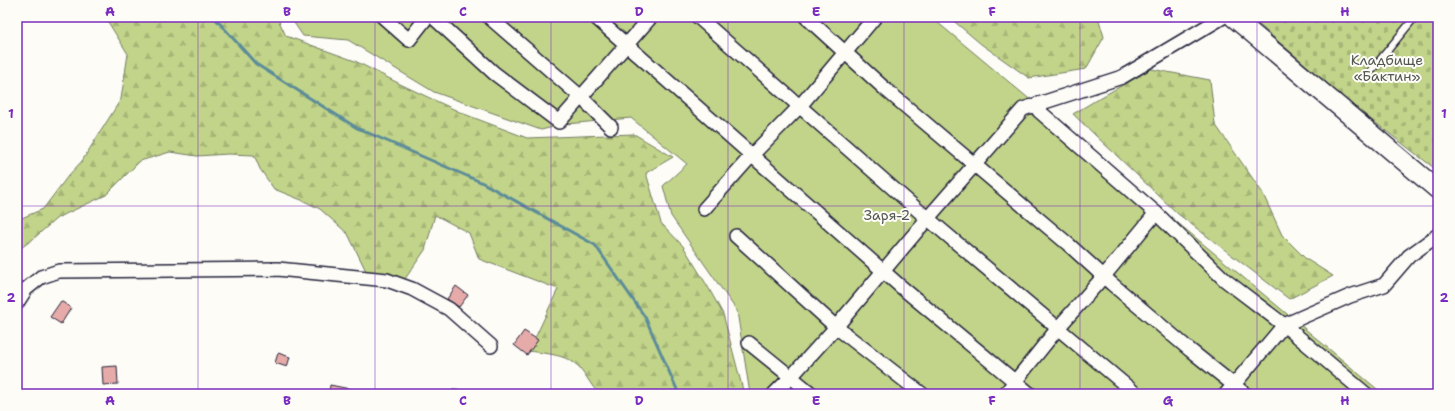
<svg xmlns="http://www.w3.org/2000/svg" width="1455" height="411" viewBox="0 0 1455 411" font-family="'Shantell Sans',sans-serif">
<defs>
<pattern id="forest-firs" width="22" height="20" patternUnits="userSpaceOnUse"><rect width="22" height="20" fill="#c2d489"/><path d="M5 1l3.5 6h-7zM16 11l3.5 6h-7z" fill="#a6b677"/></pattern>
<pattern id="cemetery-stones" width="16" height="16" patternUnits="userSpaceOnUse"><rect width="16" height="16" fill="#c2d489"/><path d="M2 7V4a2 2 0 0 1 4 0v3zM10 15v-3a2 2 0 0 1 4 0v3z" fill="#a6b677"/></pattern>
</defs>
<rect width="100%" height="100%" fill="#fdfcf7"/>
<filter id="ink" filterUnits="userSpaceOnUse"><feTurbulence type="fractalNoise" baseFrequency=".025" numOctaves="2"/><feDisplacementMap in="SourceGraphic" scale="8" xChannelSelector="R" yChannelSelector="G"/><feConvolveMatrix kernelMatrix="1 2 1 2 8 2 1 2 1" color-interpolation-filters="sRGB"/></filter>
<g filter="url(#ink)">
<g fill="url(#forest-firs)" stroke="#727b62">
<path d="M105 17H277L286 36 355 61 402 85 464 114 527 138 634 134 673 157 646 173 661 223 683 246 708 287 723 314 744 394H599C591 386 587 376 580 368 567 354 547 354 529 351L558 289 479 259 469 233 435 215 425 250 398 289 367 273 348 234 320 209 304 201 274 189 260 169 254 155 228 154 197 156 170 152 140 161 106 195 57 218 33 239 17 251V220L43 209 68 176 82 161 121 99 128 54Z"/>
<polygon points="949,17 1098,17 1104,37 1086,69 1029,78 981,44"/>
<polygon points="1151,69 1210,80 1215,124 1262,192 1282,235 1306,259 1333,276 1289,299 1178,214 1073,114 1098,99"/>
</g>
<polygon fill="url(#cemetery-stones)" stroke="#727b62" points="1250,17 1438,17 1438,171 1351,104"/>
<polygon fill="#c2d489" stroke="#727b62" points="290,17 931,17 1383,394 750,394 737,311 671,216 663,186 687,164 631,118 566,124 541,130 434,92 348,40 303,36"/>
<g fill="none" stroke-linecap="round" stroke-linejoin="round">
<polyline stroke="#5b8c99" stroke-width="3" points="214,17 256,64 357,128 483,183 595,245 645,317 679,394"/>
</g>
<g fill="#e6aba8" stroke="#22223b">
<polygon points="456,286 468,295 459,307 447,299"/>
<polygon points="61,301 71,308 61,324 50,317"/>
<polygon points="524,331 538,340 527,355 514,345"/>
<polygon points="278,353 290,357 287,367 275,363"/>
<polygon points="117,366 118,384 103,385 102,367"/>
<polygon points="330,385 355,390 354,394 329,394"/>
</g>
<g fill="none" stroke-linecap="round" stroke-linejoin="round">
<g stroke="#22223b" stroke-width="9">
<g id="lane">
<polyline points="1370,72 1415,17"/>
<polyline points="455,394 456,393"/>
</g>
</g>
<g stroke="#22223b" stroke-width="16">
<g id="street">
<polyline points="383,17 409,40 427,17"/>
<polyline points="433,17 494,73 559,122 651,17"/>
<polyline points="489,17 581,97 611,127"/>
<polyline points="595,17 900,286 1030,394"/>
<polyline points="698,17 920,212 1136,394"/>
<polyline points="806,17 884,88 1068,244 1112,284 1190,350 1245,394"/>
<polyline points="1035,105 1039,111 1156,213 1225,280 1284,325 1366,394"/>
<polyline points="704,209 752,155 800,106 875,17"/>
<polyline points="736,236 836,327 922,394"/>
<polyline points="17,303 26,289 41,277 59,271 278,269 387,280 412,289 449,309 491,346"/>
<polyline points="749,343 812,394"/>
<polyline points="774,394 791,377 836,327 928,218 1023,109 1122,77 1223,17"/>
<polyline points="1005,394 1058,328 1104,276 1156,213"/>
<polyline points="1226,394 1284,325 1350,296 1384,285 1409,256 1438,235"/>
</g>
</g>
<g stroke="#22223b" stroke-width="21">
<polyline id="secondary" points="1233,17 1438,190"/>
</g>
<use href="#lane" stroke="#fdfcf7" stroke-width="6"/>
<use href="#street" stroke="#fdfcf7" stroke-width="13"/>
<use href="#secondary" stroke="#fdfcf7" stroke-width="18"/>
</g>
</g>
<path fill="none" stroke="#7b2cbf" stroke-width="1" stroke-opacity="0.55" d="M198 17V394M375 17V394M551 17V394M728 17V394M904 17V394M1080 17V394M1257 17V394M17 206H1438"/>
<g text-anchor="middle" stroke-width="4" stroke-linejoin="round" paint-order="stroke">
<g font-size="14" fill="#525752" stroke="#fdfcf7">
<text x="1387" y="65">Кладбище<tspan x="1387" dy="16">«Бактин»</tspan></text>
<text x="887" y="220">Заря-2</text>
</g>
</g>
<rect width="1455" height="411" fill="none" stroke="#fdfcf7" stroke-width="44"/>
<rect x="22" y="22" width="1411" height="367" fill="none" stroke="#7b2cbf" stroke-width="1.5"/>
<g font-size="13" text-anchor="middle" font-weight="bold" fill="#7b2cbf">
<text x="110" y="16">A</text>
<text x="287" y="16">B</text>
<text x="463" y="16">C</text>
<text x="639" y="16">D</text>
<text x="816" y="16">E</text>
<text x="992" y="16">F</text>
<text x="1168" y="16">G</text>
<text x="1345" y="16">H</text>
<text x="11" y="118">1</text>
<text x="1444" y="118">1</text>
<text x="11" y="302">2</text>
<text x="1444" y="302">2</text>
<text x="110" y="405">A</text>
<text x="287" y="405">B</text>
<text x="463" y="405">C</text>
<text x="639" y="405">D</text>
<text x="816" y="405">E</text>
<text x="992" y="405">F</text>
<text x="1168" y="405">G</text>
<text x="1345" y="405">H</text>
</g>
</svg>
